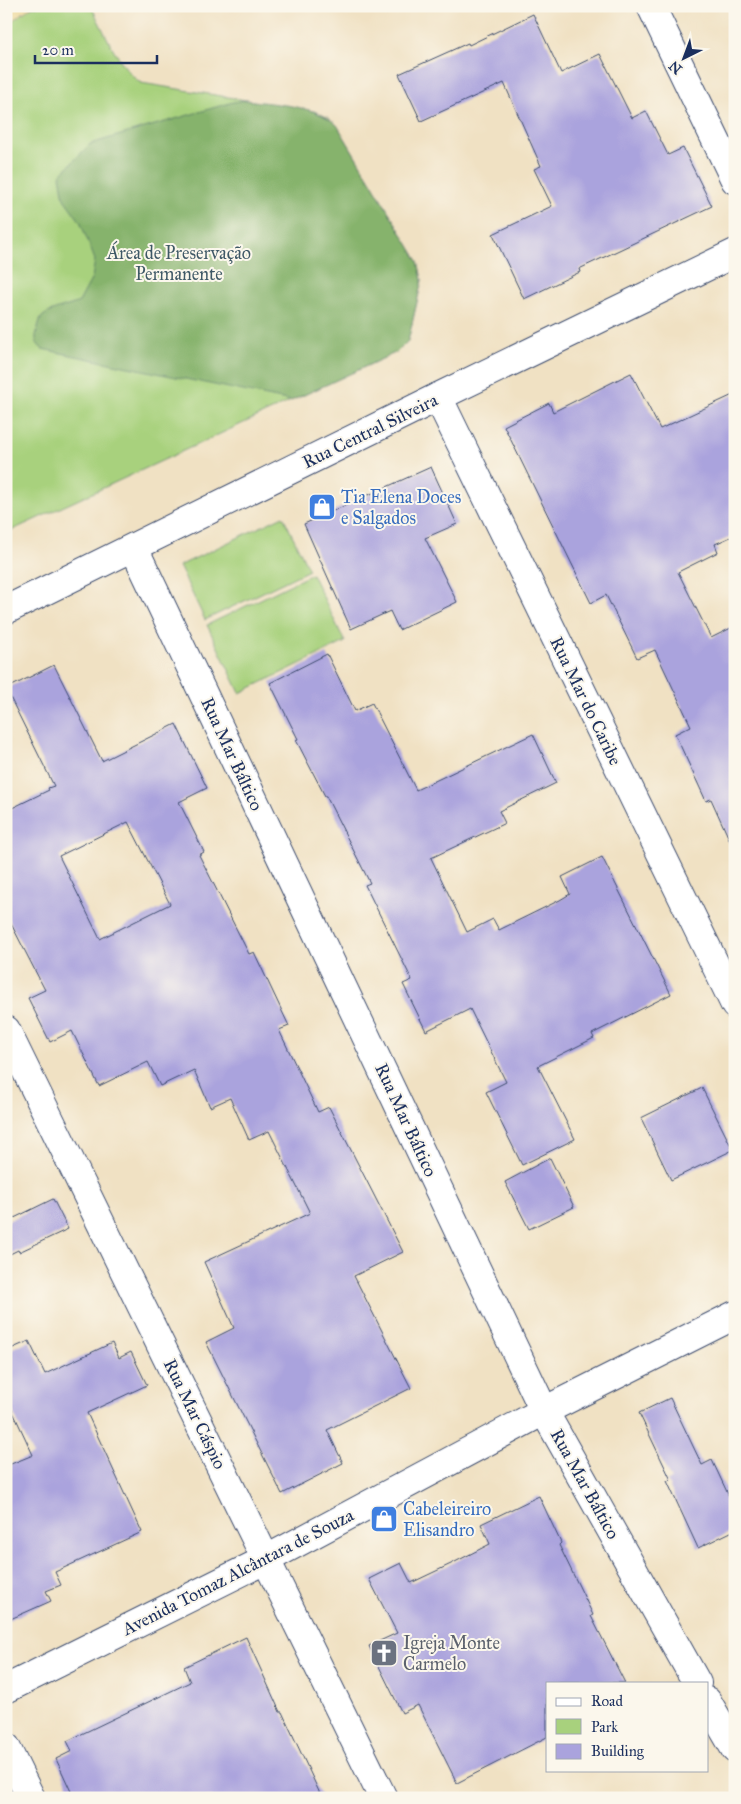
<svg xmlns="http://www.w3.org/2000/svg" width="741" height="1804" viewBox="0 0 741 1804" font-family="'IM FELL Great Primer',serif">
<rect width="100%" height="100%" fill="#fbf7ec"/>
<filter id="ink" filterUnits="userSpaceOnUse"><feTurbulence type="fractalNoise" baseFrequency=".02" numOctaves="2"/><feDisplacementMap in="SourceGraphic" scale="10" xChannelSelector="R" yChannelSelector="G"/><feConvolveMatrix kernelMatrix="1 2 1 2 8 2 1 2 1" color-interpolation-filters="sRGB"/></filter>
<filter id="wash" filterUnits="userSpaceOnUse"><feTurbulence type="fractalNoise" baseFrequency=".0096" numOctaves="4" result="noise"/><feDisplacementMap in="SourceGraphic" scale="20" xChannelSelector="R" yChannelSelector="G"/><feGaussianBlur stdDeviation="1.12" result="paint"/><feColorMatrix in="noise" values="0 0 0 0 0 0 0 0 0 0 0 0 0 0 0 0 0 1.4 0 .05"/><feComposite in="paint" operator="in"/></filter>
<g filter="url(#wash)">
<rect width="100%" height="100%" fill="#f0e1c3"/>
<g fill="#a8d17d" stroke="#62806e">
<path d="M6 6H91C104 31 119 67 141 83L314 111 327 117 337 125 418 261 422 280 408 341 397 352 6 533Z"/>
<polygon points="283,516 309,570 205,620 179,566"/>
<polygon points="312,574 345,642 240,693 207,625"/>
</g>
<path fill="#86b36c" stroke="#507165" d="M247 100C277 105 313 104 337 125L418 261 422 280 408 341 397 352 291 401 42 349C37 344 34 340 37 332 38 327 39 321 42 317 49 310 70 306 79 302L92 278 95 260 80 221 64 199 60 175 90 144 233 102Z"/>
<polygon fill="#eeda9e" stroke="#84847e" points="6,6 33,6 6,25"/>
<g id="blocks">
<g fill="#aaa3dd" fill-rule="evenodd">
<polygon points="533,14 561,73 600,54 632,118 646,111 668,155 683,148 712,206 579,269 580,272 524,299 493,234 552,206 534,169 541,166 504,83 421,121 399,74 468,43 469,45"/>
<polygon points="631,373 660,429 735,394 735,535 715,544 718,552 678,572 711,638 735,626 735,852 711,799 706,801 675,734 691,726 655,650 637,658 606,595 591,603 504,426 549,403 553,412"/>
<polygon points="431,467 457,524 425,538 457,602 399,630 390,611 351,629 304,524"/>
<polygon points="327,654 355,711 372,703 416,790 533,734 556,783 499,811 505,823 431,858 467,932 493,919 499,930 560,900 570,894 562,877 602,857 671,994 592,1034 594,1038 538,1066 575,1139 522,1165 486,1092 506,1082 470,1009 426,1031 403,984 412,980 365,885 370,883 326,796 325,796 296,740 298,739 270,683"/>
<path d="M54 665 102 761 176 724 207 788 179 802 204 852 199 855 249 954 254 952 289 1026 279 1030 318 1112 329 1107 403 1252 354 1276 411 1388 327 1430 343 1463 282 1494 206 1342 234 1328 204 1262 310 1213 269 1131 249 1140 230 1098 210 1107 194 1070 160 1086 148 1062 99 1086 72 1031 50 1042 28 998 45 990 6 914V811L49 790 48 788 54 786 6 689ZM128 822 170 904 100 939 59 856Z"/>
<polygon points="702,1088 733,1150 671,1180 641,1118"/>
<polygon points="550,1158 574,1207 529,1229 505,1182"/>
<polygon points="53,1199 68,1229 19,1252 18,1250 6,1256 6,1222"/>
<polygon points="29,1341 45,1374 112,1343 119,1358 131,1352 147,1385 87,1413 142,1532 55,1572 61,1585 46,1591 51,1601 6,1621 6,1466 33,1455 6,1397 6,1351"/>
<polygon points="670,1398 702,1465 712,1460 735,1509 735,1530 698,1548 667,1481 671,1480 639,1413"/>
<polygon points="539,1496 561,1543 559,1545 593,1615 591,1616 625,1683 547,1683 547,1737 457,1783 418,1705 402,1713 369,1646 397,1633 369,1579 401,1563 411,1583 453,1563 490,1544 481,1524"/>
<polygon points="246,1637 280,1712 282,1712 322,1798 74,1798 56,1759 72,1751 67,1741 190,1682 184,1667"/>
</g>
</g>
</g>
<g filter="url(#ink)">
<use href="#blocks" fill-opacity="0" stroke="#3b4a6d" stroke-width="1"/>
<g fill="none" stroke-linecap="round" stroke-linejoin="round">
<g stroke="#3b4a6d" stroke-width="30">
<g id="minor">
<polyline points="651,6 735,180"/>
<polyline points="438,397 735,1005"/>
<polyline points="134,548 544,1411 697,1683"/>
<polyline points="6,610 438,397 735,253"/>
<polyline points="6,1030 383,1798"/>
<polyline points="6,1689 265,1560 544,1411 735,1315"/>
<polyline points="707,1701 735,1749"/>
<polyline points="6,1747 31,1798"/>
</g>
</g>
<use href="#minor" stroke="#fff" stroke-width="28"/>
</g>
</g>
<defs>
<g id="shop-square" transform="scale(1.4375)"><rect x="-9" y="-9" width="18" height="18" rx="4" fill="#3f7fe0" stroke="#fbf7ec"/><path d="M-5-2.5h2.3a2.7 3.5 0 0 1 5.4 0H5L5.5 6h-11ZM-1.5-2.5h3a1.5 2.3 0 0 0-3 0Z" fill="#fff"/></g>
<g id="church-square" transform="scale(1.4375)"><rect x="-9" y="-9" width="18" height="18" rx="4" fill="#6b7280" stroke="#fbf7ec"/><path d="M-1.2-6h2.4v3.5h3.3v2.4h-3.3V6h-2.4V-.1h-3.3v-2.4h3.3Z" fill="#fff"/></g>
</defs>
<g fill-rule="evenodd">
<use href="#shop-square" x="322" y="507"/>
<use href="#shop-square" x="384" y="1519"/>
<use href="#church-square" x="384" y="1653"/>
</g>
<g text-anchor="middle" stroke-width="4" stroke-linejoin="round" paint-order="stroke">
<g font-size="18" fill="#3e5866" stroke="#fbf7ec">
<text x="179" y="259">Área de Preservação<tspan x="179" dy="21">Permanente</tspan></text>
</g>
<g font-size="18" fill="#1b2f5e" stroke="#fbf7ec">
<text transform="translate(370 431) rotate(-26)" y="6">Rua Central Silveira</text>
<text transform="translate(586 701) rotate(64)" y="6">Rua Mar do Caribe</text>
<text transform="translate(232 754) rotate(65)" y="6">Rua Mar Báltico</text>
<text transform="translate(406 1120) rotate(65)" y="6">Rua Mar Báltico</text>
<text transform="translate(195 1414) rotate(64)" y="6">Rua Mar Cáspio</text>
<text transform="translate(585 1484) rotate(61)" y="6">Rua Mar Báltico</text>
<text transform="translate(238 1572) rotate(-27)" y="6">Avenida Tomaz Alcântara de Souza</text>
</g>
<g font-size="18" fill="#366cbe" stroke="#fbf7ec" text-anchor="start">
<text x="341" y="503">Tia Elena Doces<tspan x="341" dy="21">e Salgados</tspan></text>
<text x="403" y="1515">Cabeleireiro<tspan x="403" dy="21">Elisandro</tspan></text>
</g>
<g font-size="18" fill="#5b616d" stroke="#fbf7ec" text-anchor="start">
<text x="403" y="1649">Igreja Monte<tspan x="403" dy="21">Carmelo</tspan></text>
</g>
</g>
<rect width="741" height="1804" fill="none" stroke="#fbf7ec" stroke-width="25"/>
<rect x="546" y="1682" width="162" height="90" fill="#fbf7ec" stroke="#a1a7b3"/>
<rect x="556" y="1698" width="25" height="8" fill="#ffffff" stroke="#a1a7b3"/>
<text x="591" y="1706" font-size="15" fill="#1b2f5e">Road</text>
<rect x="556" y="1719" width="25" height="15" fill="#a8d17d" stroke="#a1a7b3"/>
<text x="591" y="1732" font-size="15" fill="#1b2f5e">Park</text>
<rect x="556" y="1744" width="25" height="15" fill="#aaa3dd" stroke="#a1a7b3"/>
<text x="591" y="1756" font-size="15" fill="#1b2f5e">Building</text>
<g transform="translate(684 58) rotate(222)" stroke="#fbf7ec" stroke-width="4" paint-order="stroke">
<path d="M0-4L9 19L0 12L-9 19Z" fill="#1b2f5e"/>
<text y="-8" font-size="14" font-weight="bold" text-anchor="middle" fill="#1b2f5e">N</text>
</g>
<path d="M35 55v8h122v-8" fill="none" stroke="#1b2f5e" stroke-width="2.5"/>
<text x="42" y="55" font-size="15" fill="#1b2f5e" stroke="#fbf7ec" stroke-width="4" paint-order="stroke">20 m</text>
</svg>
